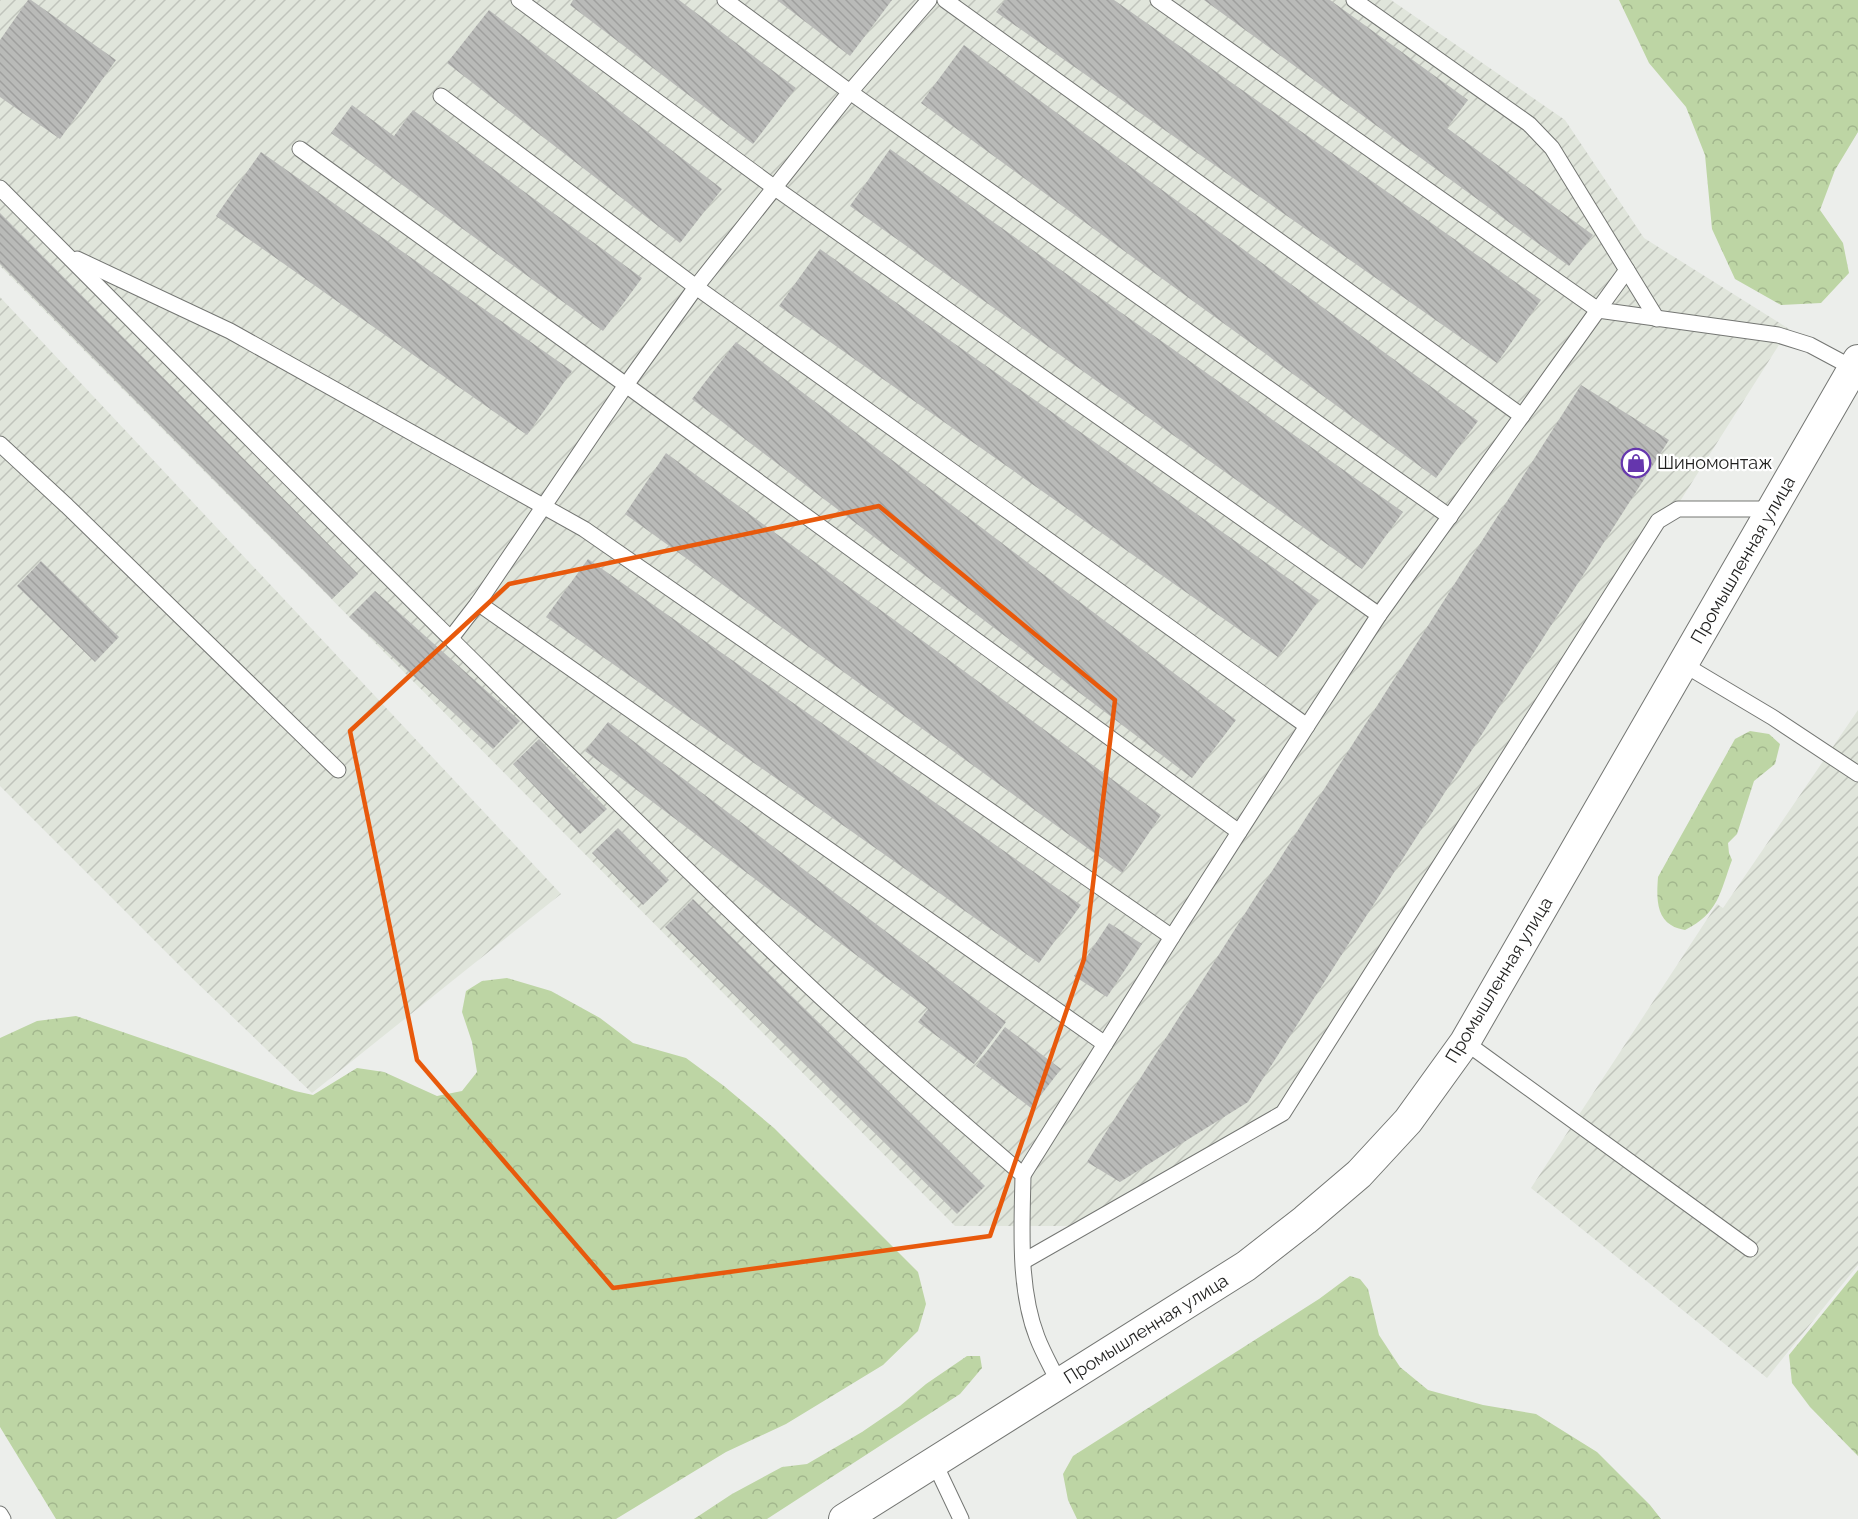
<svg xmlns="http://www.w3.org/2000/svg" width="1858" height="1519" viewBox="0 0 1858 1519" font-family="Raleway,sans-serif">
<defs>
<pattern id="industrial-furrows" width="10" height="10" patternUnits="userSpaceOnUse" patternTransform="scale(1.5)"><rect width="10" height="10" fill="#e0e5db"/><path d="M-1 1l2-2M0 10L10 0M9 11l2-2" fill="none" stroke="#c0c4bc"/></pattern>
<pattern id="forest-crowns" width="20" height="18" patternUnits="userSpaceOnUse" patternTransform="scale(1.5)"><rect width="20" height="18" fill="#bdd5a4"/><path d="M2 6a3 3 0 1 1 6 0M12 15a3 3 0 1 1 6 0" fill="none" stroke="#a2b68d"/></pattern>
<pattern id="building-back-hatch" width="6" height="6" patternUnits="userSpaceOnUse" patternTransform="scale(1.5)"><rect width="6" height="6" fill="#b9bab8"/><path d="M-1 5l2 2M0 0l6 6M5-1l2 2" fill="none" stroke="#9f9f9e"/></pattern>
</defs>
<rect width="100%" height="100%" fill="#eceeeb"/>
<g fill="url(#industrial-furrows)">
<polygon points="0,0 1391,0 1565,120 1644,238 1789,329 1289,1119 1099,1226 955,1226 0,266"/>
<polygon points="0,297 561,894 312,1093 194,980 0,786"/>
<polygon points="1858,710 1858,1265 1767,1378 1531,1188 1717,904 1723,908"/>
</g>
<g fill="url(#forest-crowns)">
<polygon points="1619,0 1858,0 1858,132 1835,170 1820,210 1843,243 1849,273 1821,303 1781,305 1735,279 1712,229 1705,155 1686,107 1649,63"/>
<path d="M1750 731 1769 734 1780 744 1775 764 1754 781 1737 834 1728 843 1729 853 1732 860C1720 892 1719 913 1685 930 1681 929 1675 928 1671 925 1655 915 1657 893 1658 877L1735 739Z"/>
<polygon points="507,978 551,991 600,1018 633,1043 686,1058 724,1086 774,1128 918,1272 926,1304 918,1331 883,1365 786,1424 726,1452 616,1519 56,1519 0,1427 0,1038 37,1021 76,1016 295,1091 313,1095 357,1068 384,1072 437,1096 462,1091 477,1072 472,1042 462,1012 466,991 482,981"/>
<polygon points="1858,1270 1858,1456 1810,1407 1792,1383 1789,1355"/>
<polygon points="1350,1276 1360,1279 1368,1289 1379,1335 1400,1367 1428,1390 1483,1405 1536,1414 1597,1452 1650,1505 1661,1519 1077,1519 1068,1500 1063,1474 1073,1456 1319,1299"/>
<polygon points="967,1356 980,1356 982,1368 960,1394 767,1519 694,1519 732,1494 782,1467 807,1464 862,1432 900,1406 926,1384"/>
</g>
<g fill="url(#building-back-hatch)">
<polygon points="28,0 31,0 116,60 60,139 0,97 0,40"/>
<polygon points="573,0 679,0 796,88 753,144 570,5"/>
<polygon points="777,0 892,0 850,56"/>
<polygon points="1005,0 1114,0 1541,300 1497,363 996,12"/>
<polygon points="1204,0 1330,0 1468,100 1447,128 1593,235 1569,266"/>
<polygon points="489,10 722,189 680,243 447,63"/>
<polygon points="964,45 1478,421 1436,478 921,103"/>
<polygon points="352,105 394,136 413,110 642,278 603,331 331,133"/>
<polygon points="890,149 1403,512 1362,569 850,206"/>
<polygon points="261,152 572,371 527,435 216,216"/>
<polygon points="0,213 358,574 332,599 0,264"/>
<polygon points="820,249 1319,600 1278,657 779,306"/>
<polygon points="736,342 1236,720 1192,778 692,399"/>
<polygon points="1581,385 1669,440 1248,1102 1120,1182 1087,1162"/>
<polygon points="666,453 1161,815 1122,873 625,514"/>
<polygon points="588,559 1081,905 1039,963 546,617"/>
<polygon points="41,561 119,637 95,662 17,586"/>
<polygon points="375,591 520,721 493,749 349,617"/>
<polygon points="608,722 1006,1022 974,1064 918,1022 928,1009 585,751"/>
<polygon points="539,739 607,809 580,834 513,764"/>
<polygon points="618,828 669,880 643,905 592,853"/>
<polygon points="693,899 985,1186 957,1214 665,927"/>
<polygon points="1109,923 1142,944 1107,997 1074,976"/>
<polygon points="1005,1027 1061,1069 1031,1108 976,1066"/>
</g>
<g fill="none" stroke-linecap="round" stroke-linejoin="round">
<g stroke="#747673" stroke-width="17">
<g id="service">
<polyline points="519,0 775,188 1379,615"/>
<polyline points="725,0 850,92 1450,517"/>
<polyline points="945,0 1522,416"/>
<polyline points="1158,0 1598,310 1627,270"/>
<polyline points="1354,0 1529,124 1552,148 1657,319"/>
<polyline points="441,96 696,287 1307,726"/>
<polyline points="300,149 626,385 1239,832"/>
<path d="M0 188C267 456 534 726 809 986 878 1051 951 1112 1023 1175 1022 1227 1018 1288 1037 1337 1043 1353 1052 1368 1059 1383"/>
<polyline points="77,259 230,331 584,529 1172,937"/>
<polyline points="0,444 67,506 338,770"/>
<polyline points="478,603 1105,1044"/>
<polyline points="451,638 478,603 626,385 696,287 850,92 929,0"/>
<polyline points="1683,664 1772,717 1858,774"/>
<polyline points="1465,1042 1750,1249"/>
<polyline points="1023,1175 1172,937 1307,726 1379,615 1598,310 1778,335 1810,345 1853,368"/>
<polyline points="1024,1261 1283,1113 1658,521 1678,509 1772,509"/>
<polyline points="934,1462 961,1519"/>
<polyline points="0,1514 3,1519"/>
</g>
</g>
<g stroke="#747673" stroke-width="32">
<polyline id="minor" points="844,1519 1246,1266 1305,1220 1359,1174 1408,1121 1465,1042 1858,360"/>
</g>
<use href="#service" stroke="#fff" stroke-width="15"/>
<use href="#minor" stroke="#fff" stroke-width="30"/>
</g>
<path fill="none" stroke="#e8590c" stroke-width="4.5" stroke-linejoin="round" d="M879 506 1115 700 1084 959 990 1236 613 1288 417 1060 350 731 509 584Z"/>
<defs>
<g id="shop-ring" transform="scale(1.5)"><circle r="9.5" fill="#fff" stroke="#6536ad" stroke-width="1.5"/><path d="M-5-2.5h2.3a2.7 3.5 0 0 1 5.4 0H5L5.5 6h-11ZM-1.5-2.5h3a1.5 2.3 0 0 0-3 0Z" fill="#6536ad"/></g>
</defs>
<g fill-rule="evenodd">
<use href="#shop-ring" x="1636" y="463"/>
</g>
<g text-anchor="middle" stroke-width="4.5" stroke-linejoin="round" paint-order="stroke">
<g font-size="18" fill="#1f1f1e" stroke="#fff" text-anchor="start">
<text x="1657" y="469">Шиномонтаж</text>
</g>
<g font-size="18" fill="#1f1f1e" stroke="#fff">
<text transform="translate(1743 560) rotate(-60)" y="6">Промышленная улица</text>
<text transform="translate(1499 980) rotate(-59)" y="6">Промышленная улица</text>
<text transform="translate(1146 1329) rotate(-32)" y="6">Промышленная улица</text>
</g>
</g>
</svg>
